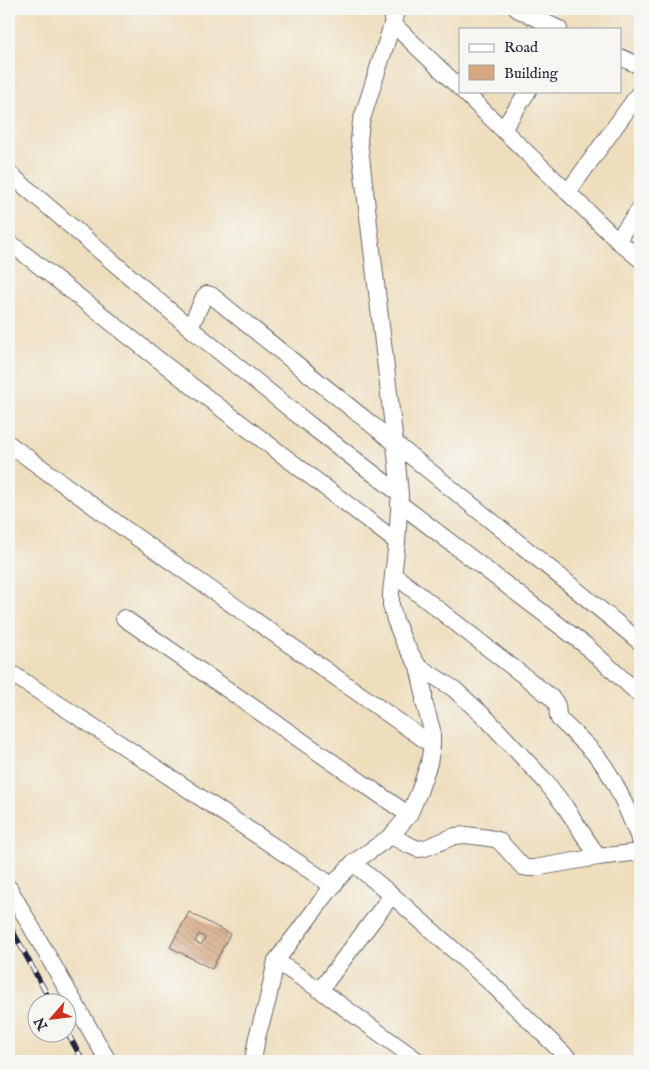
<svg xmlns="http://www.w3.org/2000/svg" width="649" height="1070" viewBox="0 0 649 1070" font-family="'IM FELL English',serif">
<defs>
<pattern id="building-back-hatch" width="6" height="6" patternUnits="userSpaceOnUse" patternTransform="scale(1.25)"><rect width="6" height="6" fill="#d6a67f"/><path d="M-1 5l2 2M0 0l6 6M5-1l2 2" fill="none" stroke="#ad8769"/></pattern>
</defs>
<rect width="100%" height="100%" fill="#f6f6f2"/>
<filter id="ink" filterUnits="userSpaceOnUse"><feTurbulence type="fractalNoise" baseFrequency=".02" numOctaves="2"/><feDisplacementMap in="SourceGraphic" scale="10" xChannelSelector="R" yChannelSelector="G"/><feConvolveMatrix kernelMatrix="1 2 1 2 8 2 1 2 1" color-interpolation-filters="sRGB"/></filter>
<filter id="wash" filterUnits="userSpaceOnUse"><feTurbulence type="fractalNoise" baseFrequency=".0096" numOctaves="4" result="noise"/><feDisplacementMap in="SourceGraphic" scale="20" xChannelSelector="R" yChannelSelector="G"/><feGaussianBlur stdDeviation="1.12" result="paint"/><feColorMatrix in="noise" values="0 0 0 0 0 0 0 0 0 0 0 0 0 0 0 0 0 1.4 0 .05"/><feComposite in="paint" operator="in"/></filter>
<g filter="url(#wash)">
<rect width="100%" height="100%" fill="#eedebd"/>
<g id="blocks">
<path fill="url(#building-back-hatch)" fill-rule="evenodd" d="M189 912 230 934 212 969 170 947ZM199 934 205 938 201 945 195 942Z"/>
</g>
</g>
<g filter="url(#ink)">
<use href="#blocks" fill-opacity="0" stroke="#696468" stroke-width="1"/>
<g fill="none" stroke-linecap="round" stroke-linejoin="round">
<g stroke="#696468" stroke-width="18">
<g id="street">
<polyline points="517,9 559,29"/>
<polyline points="392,23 460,88"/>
<polyline points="620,57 640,66"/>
<polyline points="463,91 617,240 640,259"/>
<polyline points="503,129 528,91"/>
<polyline points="9,173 190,328 310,425 400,494"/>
<polyline points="568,192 640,92"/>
<polyline points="617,240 640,209"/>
<polyline points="9,242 201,393 397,542"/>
<path d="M190 328 204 297 207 294 211 295C354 411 498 525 640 642"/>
<polyline points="9,444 125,529 432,745"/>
<polyline points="399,503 585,645 640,695"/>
<path d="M393 574 538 687C544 692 555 699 557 706 558 711 557 714 559 719 573 732 588 745 600 760 618 784 628 813 640 840"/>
<polyline points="124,618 409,815"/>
<polyline points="418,666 454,689 487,719 546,782 566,808 598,857 640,852"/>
<polyline points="9,672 125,747 333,886"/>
<polyline points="391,836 411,846 418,849 425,848 455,836 466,835 489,838 498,840 503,845 523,867 528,868 534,868 598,857"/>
<polyline points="353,863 392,895"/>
<polyline points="9,888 108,1061"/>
<polyline points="276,961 320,990 418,1061"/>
<polyline points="320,990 392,895 494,986 571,1061"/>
<polyline points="253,1061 257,1037 267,1003 276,961 338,879 353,863 391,836 409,815 419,792 429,763 432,745 432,730 424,702 424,693 418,666 404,642 395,620 391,605 391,593 397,542 400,494 395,444 359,140 361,122 397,9"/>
</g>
</g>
<use href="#street" stroke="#fff" stroke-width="16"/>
<g stroke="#22223b" stroke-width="5.5">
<g id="rail">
<polyline points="9,924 51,1002"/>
<polyline points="67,1032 83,1061"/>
</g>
</g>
<use href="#rail" stroke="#f6f6f2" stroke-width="4" stroke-dasharray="11" stroke-linecap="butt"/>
</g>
</g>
<rect width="649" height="1070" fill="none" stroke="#f6f6f2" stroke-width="30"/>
<rect x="459" y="28" width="162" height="65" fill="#f6f6f2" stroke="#a1a1a9"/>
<rect x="469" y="44" width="25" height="8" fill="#ffffff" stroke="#a1a1a9"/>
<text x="504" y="52" font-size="15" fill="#22223b">Road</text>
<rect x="469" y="65" width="25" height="15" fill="#d6a67f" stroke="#a1a1a9"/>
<text x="504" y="78" font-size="15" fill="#22223b">Building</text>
<g transform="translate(52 1018) rotate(242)"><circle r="24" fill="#f6f6f2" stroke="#a1a1a9"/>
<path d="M0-4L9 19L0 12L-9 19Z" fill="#c8321e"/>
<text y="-8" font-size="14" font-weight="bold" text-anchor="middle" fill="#22223b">N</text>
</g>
</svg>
